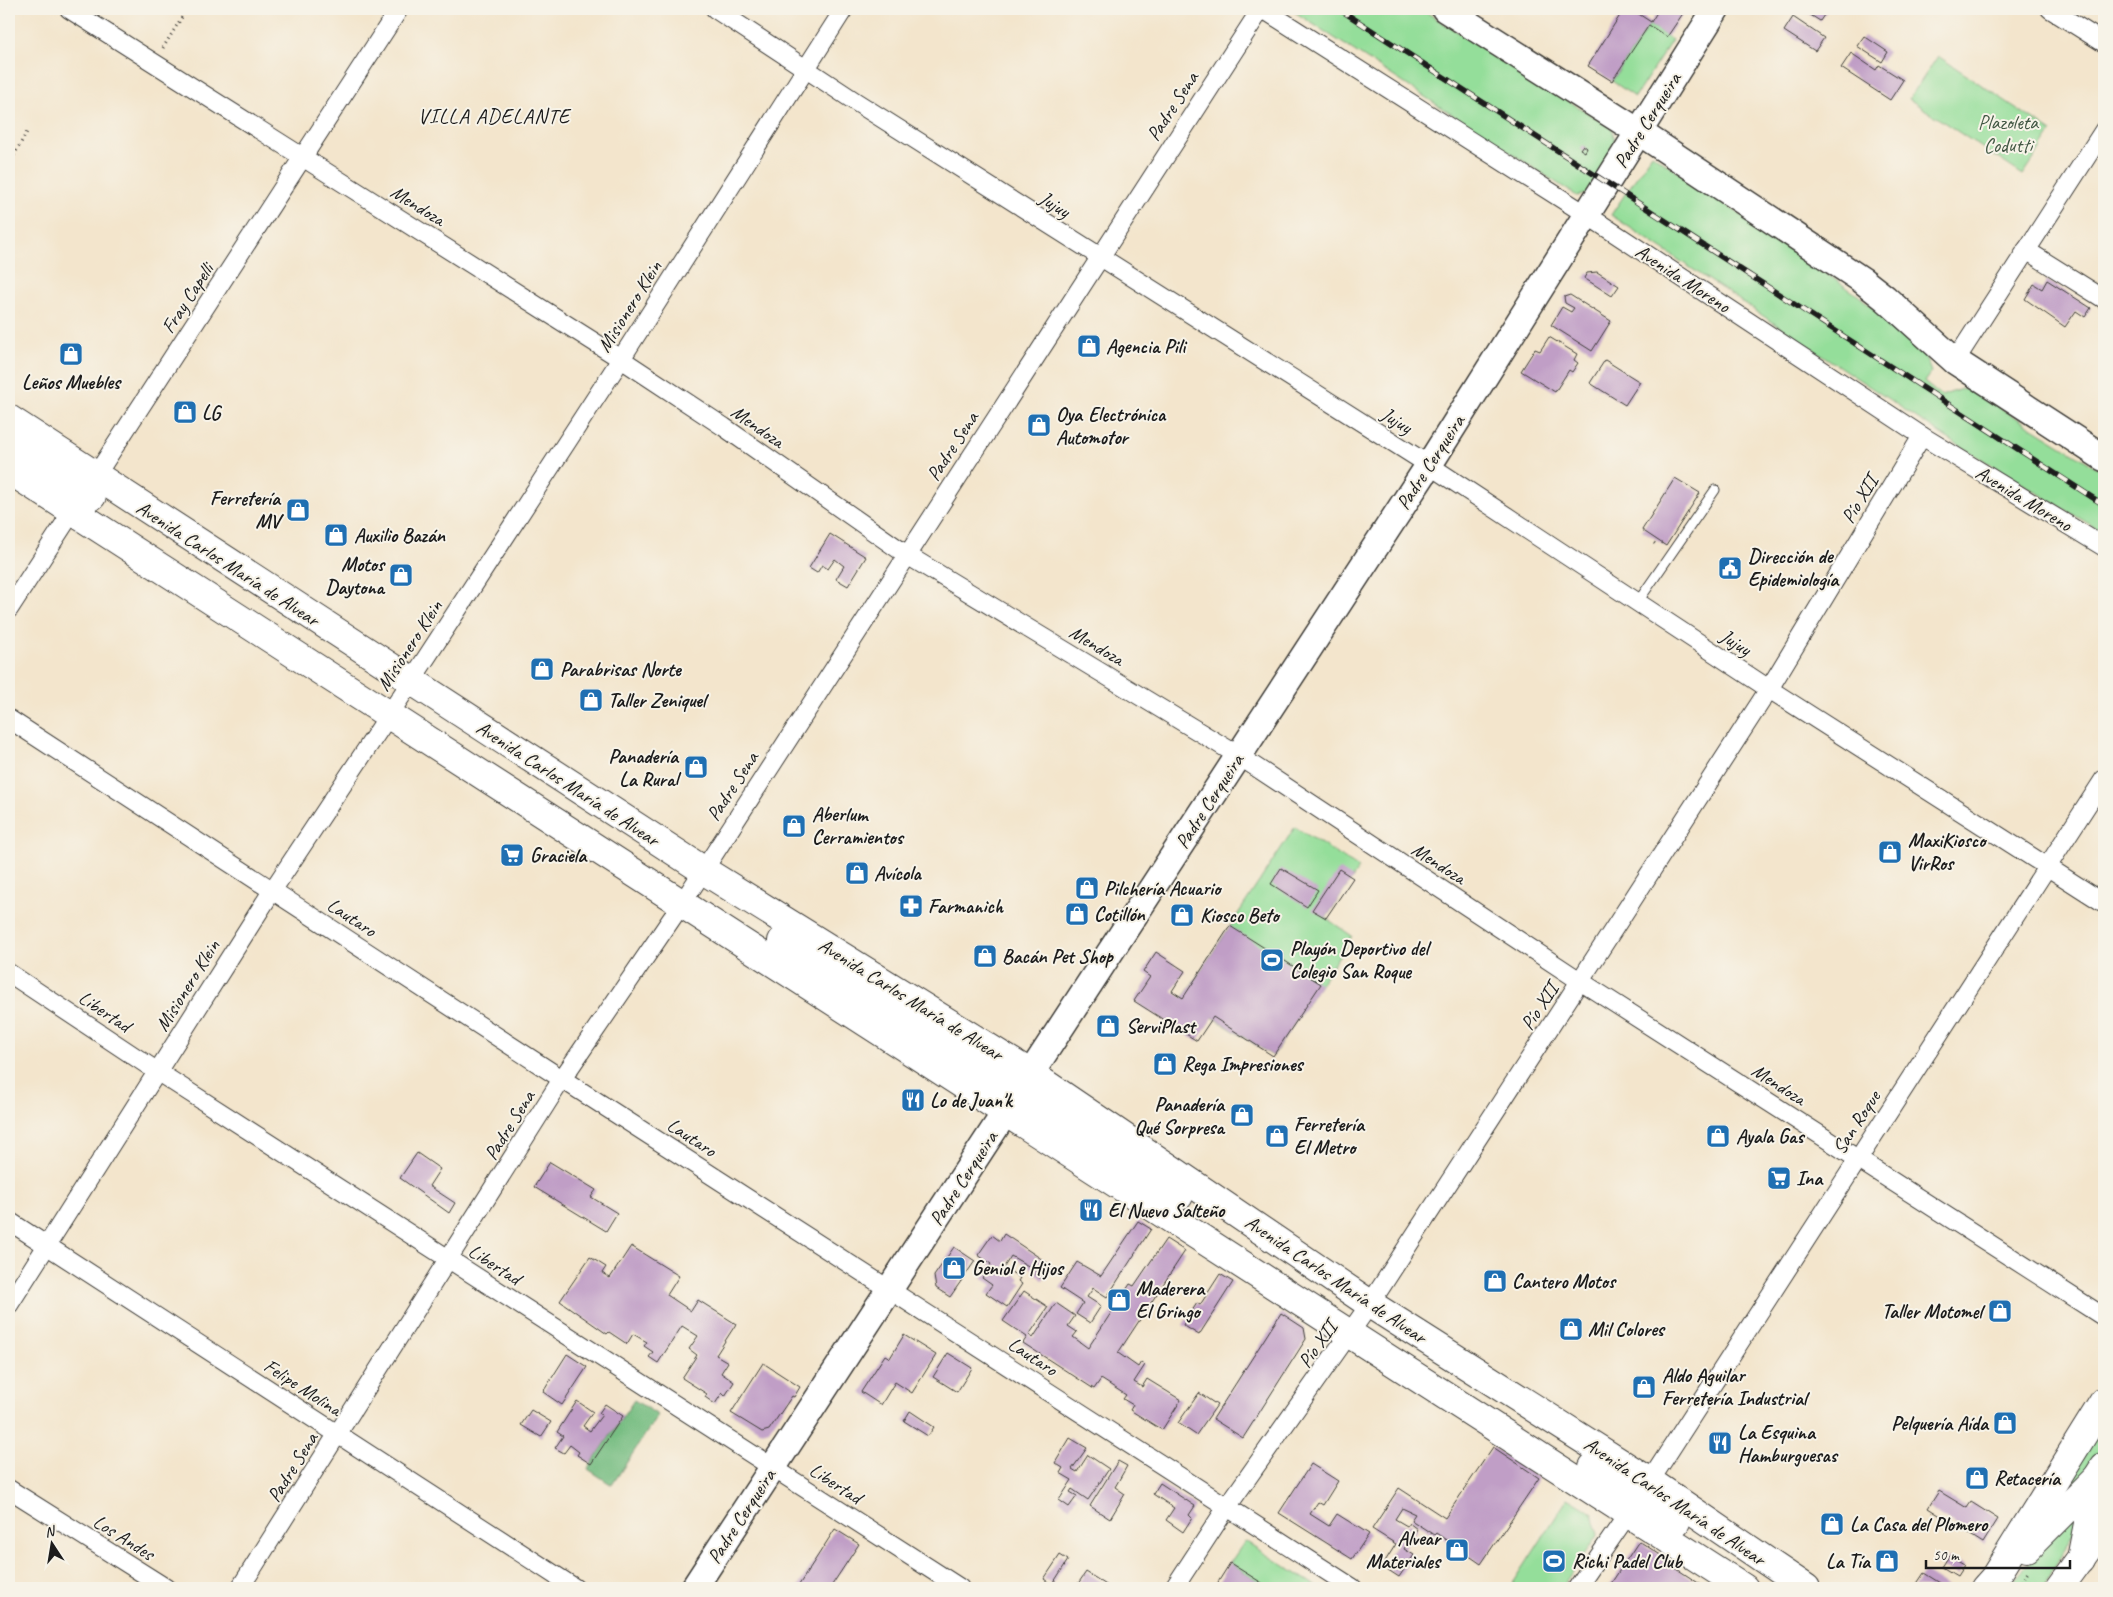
<svg xmlns="http://www.w3.org/2000/svg" width="2113" height="1597" viewBox="0 0 2113 1597" font-family="Caveat,sans-serif">
<rect width="100%" height="100%" fill="#f7f3e8"/>
<filter id="ink" filterUnits="userSpaceOnUse"><feTurbulence type="fractalNoise" baseFrequency=".02" numOctaves="2"/><feDisplacementMap in="SourceGraphic" scale="10" xChannelSelector="R" yChannelSelector="G"/><feConvolveMatrix kernelMatrix="1 2 1 2 8 2 1 2 1" color-interpolation-filters="sRGB"/></filter>
<filter id="wash" filterUnits="userSpaceOnUse"><feTurbulence type="fractalNoise" baseFrequency=".0096" numOctaves="4" result="noise"/><feDisplacementMap in="SourceGraphic" scale="20" xChannelSelector="R" yChannelSelector="G"/><feGaussianBlur stdDeviation="1.12" result="paint"/><feColorMatrix in="noise" values="0 0 0 0 0 0 0 0 0 0 0 0 0 0 0 0 0 1.4 0 .05"/><feComposite in="paint" operator="in"/></filter>
<g filter="url(#wash)">
<rect width="100%" height="100%" fill="#f3e5cc"/>
<g fill="#94de9a" stroke="#587d5b">
<polygon points="1290,9 1421,9 1612,128 1617,149 1592,193 1577,196"/>
<polygon points="1649,25 1672,40 1635,97 1612,81"/>
<polygon points="1938,56 2052,132 2023,175 1909,99"/>
<polygon points="1652,154 1859,296 1923,351 1931,372 1924,382 1941,396 1967,387 2104,472 2104,533 1947,438 1611,215"/>
<polygon points="1295,827 1359,868 1326,918 1352,936 1273,1056 1183,998"/>
<polygon points="2104,1419 2104,1449 2090,1472 2029,1535"/>
<polygon points="1568,1498 1593,1513 1598,1534 1562,1588 1510,1588"/>
<polygon points="2080,1505 2085,1510 2044,1588 2006,1588"/>
<polygon points="1245,1541 1319,1588 1270,1588 1230,1563"/>
</g>
<polygon fill="#77bd82" stroke="#4a6c4f" points="634,1400 658,1415 612,1485 588,1469"/>
<g id="blocks">
<g fill="#c09ec6">
<polygon points="1624,9 1631,9 1651,22 1659,9 1686,9 1667,37 1649,25 1612,81 1588,66"/>
<polygon points="1801,9 1828,9 1820,21"/>
<polygon points="1793,17 1824,38 1815,51 1784,31"/>
<polygon points="1864,36 1888,52 1882,62 1857,46"/>
<polygon points="1851,53 1876,70 1879,65 1903,80 1890,100 1841,68"/>
<polygon points="1583,145 1587,148 1585,152 1580,149"/>
<polygon points="1597,272 1619,286 1612,296 1584,278 1587,273"/>
<polygon points="2047,280 2091,308 2085,317 2076,311 2065,327 2025,299 2034,284 2042,289"/>
<polygon points="1570,295 1611,321 1592,351 1551,325 1562,307 1571,312 1574,308 1565,303 1564,297"/>
<polygon points="1549,337 1577,354 1574,360 1578,363 1572,372 1569,370 1555,392 1521,371 1535,349 1540,351"/>
<polygon points="1605,360 1640,382 1625,405 1590,383"/>
<polygon points="1675,478 1700,493 1666,546 1642,530"/>
<polygon points="830,534 866,557 848,586 836,579 844,566 835,559 828,569 822,565 817,573 809,568"/>
<polygon points="1281,868 1318,890 1307,907 1271,884"/>
<polygon points="1339,869 1353,878 1326,918 1312,910"/>
<polygon points="1230,926 1321,984 1273,1056 1213,1017 1197,1041 1134,1001 1150,977 1143,972 1156,952 1185,971 1172,991 1183,998"/>
<polygon points="417,1153 440,1169 429,1186 455,1203 449,1213 400,1178"/>
<polygon points="550,1162 596,1190 591,1197 617,1213 606,1231 534,1187"/>
<polygon points="1138,1221 1151,1229 1107,1297 1093,1288 1092,1290 1087,1297 1101,1306 1090,1323 1076,1314 1083,1303 1060,1288 1077,1262 1101,1276"/>
<polygon points="1004,1234 1052,1266 1043,1280 1035,1274 1037,1271 1011,1256 1004,1267 1020,1278 1018,1281 1022,1284 1007,1307 986,1293 992,1285 982,1278 991,1264 978,1255 992,1235 1000,1241"/>
<polygon points="1166,1239 1185,1251 1118,1353 1138,1367 1141,1362 1145,1365 1134,1382 1142,1387 1147,1379 1181,1400 1162,1430 1130,1410 1133,1405 1123,1399 1126,1395 1101,1379 1094,1389 1023,1343 1027,1337 1003,1321 1024,1291 1048,1307 1029,1335 1033,1338 1056,1303 1075,1316 1068,1326 1077,1332 1073,1337 1088,1348 1130,1284 1134,1286"/>
<polygon points="631,1246 679,1276 667,1295 691,1311 698,1300 736,1324 716,1355 728,1362 721,1373 734,1382 725,1396 722,1393 715,1404 705,1397 707,1394 682,1378 697,1355 689,1349 698,1336 682,1326 658,1363 649,1357 653,1352 644,1346 647,1342 633,1334 627,1344 609,1332 607,1334 560,1301 590,1257 606,1267 602,1273 610,1278"/>
<polygon points="954,1247 975,1261 950,1297 936,1288 934,1276"/>
<polygon points="1220,1274 1233,1282 1199,1335 1183,1325 1197,1303 1200,1305"/>
<polygon points="1281,1313 1304,1328 1306,1339 1243,1438 1213,1419"/>
<polygon points="904,1335 936,1355 912,1393 895,1382 881,1405 861,1392 885,1355 890,1358"/>
<polygon points="948,1353 972,1368 957,1392 933,1377"/>
<polygon points="567,1354 587,1367 562,1405 543,1392"/>
<polygon points="763,1363 800,1387 794,1397 792,1396 769,1430 762,1432 731,1413"/>
<polygon points="1199,1393 1217,1405 1196,1435 1178,1423"/>
<polygon points="577,1401 593,1412 583,1426 590,1431 602,1415 599,1413 605,1404 623,1416 591,1464 577,1455 579,1452 570,1445 564,1453 555,1448 563,1436 557,1432"/>
<polygon points="531,1410 551,1422 541,1437 521,1425"/>
<polygon points="910,1411 934,1427 928,1436 904,1421"/>
<polygon points="1070,1438 1087,1448 1072,1469 1077,1472 1088,1455 1109,1469 1088,1500 1072,1489 1070,1492 1077,1496 1069,1507 1059,1500 1072,1480 1060,1473 1063,1468 1055,1463"/>
<polygon points="1493,1447 1539,1478 1481,1564 1436,1533 1434,1535 1411,1520 1415,1514 1402,1508 1395,1519 1407,1526 1409,1523 1417,1529 1404,1549 1414,1555 1399,1577 1382,1566 1396,1544 1372,1529 1399,1488 1445,1518"/>
<polygon points="1118,1461 1127,1466 1115,1487 1125,1494 1110,1519 1090,1506"/>
<polygon points="1311,1464 1338,1481 1323,1505 1318,1502 1310,1514 1329,1526 1337,1514 1369,1534 1352,1559 1279,1513"/>
<polygon points="1160,1483 1195,1506 1189,1515 1192,1518 1183,1532 1166,1520 1174,1508 1153,1494"/>
<polygon points="1939,1491 1967,1508 1971,1502 1998,1519 1983,1543 1928,1508"/>
<polygon points="835,1529 859,1544 830,1588 797,1588"/>
<polygon points="1639,1541 1662,1556 1660,1558 1706,1588 1608,1588"/>
<polygon points="1060,1555 1068,1560 1052,1585 1044,1579"/>
<polygon points="1949,1556 1964,1565 1957,1576 1942,1567"/>
<polygon points="1230,1563 1270,1588 1217,1588 1215,1587"/>
<polygon points="1086,1572 1111,1588 1075,1588"/>
<polygon points="1924,1573 1948,1588 1914,1588"/>
</g>
</g>
</g>
<g filter="url(#ink)">
<use href="#blocks" fill-opacity="0" stroke="#3c3a36" stroke-width="1"/>
<g fill="none" stroke-linecap="round" stroke-linejoin="round">
<g stroke="#3c3a36" stroke-width="11">
<polyline id="lane" points="1637,603 1715,490"/>
</g>
<g stroke="#3c3a36" stroke-width="20">
<g id="street">
<polyline points="69,9 621,359 724,427 907,555 1239,756 1580,981 2104,1317"/>
<polyline points="715,9 856,102 1429,465 1769,689 2104,903"/>
<polyline points="1263,9 1587,215 1922,436 2104,547"/>
<polyline points="2050,9 2104,43"/>
<polyline points="2026,250 2104,299"/>
<polyline points="1955,361 2104,130"/>
<polyline points="9,609 399,9"/>
<polyline points="9,719 562,1079 1353,1588"/>
<polyline points="9,973 158,1072 960,1588"/>
<polyline points="9,1221 575,1588"/>
<polyline points="9,1305 272,891 389,715 621,359 844,9"/>
<polyline points="9,1489 166,1588"/>
<polyline points="240,1588 562,1079 681,905 1261,9"/>
<polyline points="1174,1588 1227,1507 1370,1304 1580,981 1769,689 1922,436"/>
<polyline points="1577,1588 1639,1498 2104,779"/>
</g>
</g>
<g stroke="#3c3a36" stroke-width="29">
<g id="secondary">
<polyline points="1445,9 1639,132 1862,280 1885,298 1955,361 2104,458"/>
<polyline points="694,1588 1429,465 1716,9"/>
</g>
</g>
<g stroke="#3c3a36" stroke-width="30">
<g id="primary">
<polyline points="9,419 703,870 1031,1074 1370,1304 1649,1481 1806,1588"/>
<polyline points="9,443 92,496"/>
<polyline points="9,470 1744,1588"/>
<polyline points="782,941 1179,1196"/>
<polyline points="1593,1467 1676,1522"/>
<polyline points="2027,1548 2097,1478 2104,1467"/>
<polyline points="2081,1559 2097,1478"/>
<polyline points="1985,1588 1994,1578 2104,1401"/>
<polyline points="2059,1588 2092,1543"/>
</g>
</g>
<g stroke="#3c3a36" stroke-width="3" stroke-dasharray="1 4" stroke-linecap="butt">
<polyline points="163,48 187,9"/>
<polyline points="9,164 27,132"/>
<polyline points="1654,543 1658,546"/>
<polyline points="2021,1582 2029,1571"/>
</g>
<use href="#lane" stroke="#fff" stroke-width="9"/>
<use href="#street" stroke="#fff" stroke-width="18"/>
<use href="#secondary" stroke="#fff" stroke-width="26"/>
<use href="#primary" stroke="#fff" stroke-width="28"/>
<g stroke="#1c1c1c" stroke-width="5.5">
<polyline id="rail" points="1339,9 2104,505"/>
</g>
<use href="#rail" stroke="#f7f3e8" stroke-width="4" stroke-dasharray="11" stroke-linecap="butt"/>
</g>
</g>
<defs>
<g id="shop-square" transform="scale(1.25)"><rect x="-9" y="-9" width="18" height="18" rx="4" fill="#1f6fb2" stroke="#f7f3e8"/><path d="M-5-2.5h2.3a2.7 3.5 0 0 1 5.4 0H5L5.5 6h-11ZM-1.5-2.5h3a1.5 2.3 0 0 0-3 0Z" fill="#fff"/></g>
<g id="civic-square" transform="scale(1.25)"><rect x="-9" y="-9" width="18" height="18" rx="4" fill="#1f6fb2" stroke="#f7f3e8"/><path d="M-.6-6.5H3V-4.5H.6V-3L4-1V1h2V6H-6V1h2V-1L-.6-3ZM-1.2 2.5V6h2.4V2.5Z" fill="#fff"/></g>
<g id="supermarket-square" transform="scale(1.25)"><rect x="-9" y="-9" width="18" height="18" rx="4" fill="#1f6fb2" stroke="#f7f3e8"/><path d="M-6-5.5h2.5l.6 2H6L4.5 2H-2.5L-4.4-4H-6ZM-1.5 3.2a1.3 1.3 0 1 0 .1 0ZM3 3.2a1.3 1.3 0 1 0 .1 0Z" fill="#fff"/></g>
<g id="pharmacy-square" transform="scale(1.25)"><rect x="-9" y="-9" width="18" height="18" rx="4" fill="#1f6fb2" stroke="#f7f3e8"/><path d="M-2-6h4v4h4v4h-4v4h-4v-4h-4v-4h4Z" fill="#fff"/></g>
<g id="stadium-square" transform="scale(1.25)"><rect x="-9" y="-9" width="18" height="18" rx="4" fill="#1f6fb2" stroke="#f7f3e8"/><path d="M0-5a6.5 5 0 1 0 0 10a6.5 5 0 1 0 0-10ZM-3.5-1.8h7v3.6h-7Z" fill="#fff"/></g>
<g id="restaurant-square" transform="scale(1.25)"><rect x="-9" y="-9" width="18" height="18" rx="4" fill="#1f6fb2" stroke="#f7f3e8"/><path d="M-5-6h1v4h1v-4h1v4h1v-4h1v5L-1.5 .5V6h-2V.5L-5-1ZM5-6V6H3V1.5H1.5Q1.5-4 5-6Z" fill="#fff"/></g>
</defs>
<g fill-rule="evenodd">
<use href="#shop-square" x="1089" y="346"/>
<use href="#shop-square" x="71" y="354"/>
<use href="#shop-square" x="185" y="412"/>
<use href="#shop-square" x="1039" y="425"/>
<use href="#shop-square" x="298" y="510"/>
<use href="#shop-square" x="336" y="535"/>
<use href="#civic-square" x="1730" y="568"/>
<use href="#shop-square" x="401" y="575"/>
<use href="#shop-square" x="542" y="669"/>
<use href="#shop-square" x="591" y="700"/>
<use href="#shop-square" x="696" y="767"/>
<use href="#shop-square" x="794" y="826"/>
<use href="#shop-square" x="1890" y="852"/>
<use href="#supermarket-square" x="512" y="855"/>
<use href="#shop-square" x="857" y="873"/>
<use href="#shop-square" x="1087" y="888"/>
<use href="#pharmacy-square" x="911" y="906"/>
<use href="#shop-square" x="1077" y="914"/>
<use href="#shop-square" x="1182" y="915"/>
<use href="#shop-square" x="985" y="956"/>
<use href="#stadium-square" x="1272" y="960"/>
<use href="#shop-square" x="1108" y="1026"/>
<use href="#shop-square" x="1165" y="1064"/>
<use href="#restaurant-square" x="913" y="1100"/>
<use href="#shop-square" x="1242" y="1115"/>
<use href="#shop-square" x="1277" y="1136"/>
<use href="#shop-square" x="1718" y="1136"/>
<use href="#supermarket-square" x="1779" y="1178"/>
<use href="#restaurant-square" x="1091" y="1210"/>
<use href="#shop-square" x="954" y="1268"/>
<use href="#shop-square" x="1495" y="1281"/>
<use href="#shop-square" x="1119" y="1300"/>
<use href="#shop-square" x="2000" y="1311"/>
<use href="#shop-square" x="1571" y="1329"/>
<use href="#shop-square" x="1644" y="1387"/>
<use href="#shop-square" x="2005" y="1423"/>
<use href="#restaurant-square" x="1720" y="1443"/>
<use href="#shop-square" x="1977" y="1478"/>
<use href="#shop-square" x="1832" y="1524"/>
<use href="#shop-square" x="1457" y="1550"/>
<use href="#stadium-square" x="1554" y="1561"/>
<use href="#shop-square" x="1887" y="1561"/>
</g>
<g text-anchor="middle" stroke-width="4" stroke-linejoin="round" paint-order="stroke">
<g font-size="20" fill="#1c1c1c" stroke="#f7f3e8">
<text transform="translate(1172 106) rotate(-57)" y="7">Padre Sena</text>
<text transform="translate(1647 120) rotate(-58)" y="7">Padre Cerqueira</text>
<text transform="translate(1055 204) rotate(33)" y="7">Jujuy</text>
<text transform="translate(418 205) rotate(32)" y="7">Mendoza</text>
<text transform="translate(1683 278) rotate(33)" y="7">Avenida Moreno</text>
<text transform="translate(187 298) rotate(-57)" y="7">Fray Capelli</text>
<text transform="translate(629 306) rotate(-58)" y="7">Misionero Klein</text>
<text transform="translate(1397 420) rotate(32)" y="7">Jujuy</text>
<text transform="translate(758 426) rotate(35)" y="7">Mendoza</text>
<text transform="translate(952 446) rotate(-57)" y="7">Padre Sena</text>
<text transform="translate(1430 462) rotate(-57)" y="7">Padre Cerqueira</text>
<text transform="translate(2024 498) rotate(31)" y="7">Avenida Moreno</text>
<text transform="translate(1859 499) rotate(-59)" y="7">Pío XII</text>
<text transform="translate(228 563) rotate(33)" y="7">Avenida Carlos María de Alvear</text>
<text transform="translate(1736 642) rotate(33)" y="7">Jujuy</text>
<text transform="translate(409 645) rotate(-57)" y="7">Misionero Klein</text>
<text transform="translate(1097 645) rotate(31)" y="7">Mendoza</text>
<text transform="translate(568 783) rotate(33)" y="7">Avenida Carlos María de Alvear</text>
<text transform="translate(732 786) rotate(-57)" y="7">Padre Sena</text>
<text transform="translate(1209 801) rotate(-57)" y="7">Padre Cerqueira</text>
<text transform="translate(1439 863) rotate(33)" y="7">Mendoza</text>
<text transform="translate(352 917) rotate(33)" y="7">Lautaro</text>
<text transform="translate(187 985) rotate(-58)" y="7">Misionero Klein</text>
<text transform="translate(911 999) rotate(32)" y="7">Avenida Carlos María de Alvear</text>
<text transform="translate(1539 1006) rotate(-57)" y="7">Pío XII</text>
<text transform="translate(105 1011) rotate(34)" y="7">Libertad</text>
<text transform="translate(1779 1084) rotate(33)" y="7">Mendoza</text>
<text transform="translate(1856 1122) rotate(-57)" y="7">San Roque</text>
<text transform="translate(509 1125) rotate(-58)" y="7">Padre Sena</text>
<text transform="translate(692 1137) rotate(33)" y="7">Lautaro</text>
<text transform="translate(963 1178) rotate(-57)" y="7">Padre Cerqueira</text>
<text transform="translate(495 1264) rotate(33)" y="7">Libertad</text>
<text transform="translate(1336 1279) rotate(34)" y="7">Avenida Carlos María de Alvear</text>
<text transform="translate(1317 1344) rotate(-55)" y="7">Pío XII</text>
<text transform="translate(1033 1356) rotate(33)" y="7">Lautaro</text>
<text transform="translate(303 1387) rotate(33)" y="7">Felipe Molina</text>
<text transform="translate(292 1467) rotate(-58)" y="7">Padre Sena</text>
<text transform="translate(836 1483) rotate(33)" y="7">Libertad</text>
<text transform="translate(1675 1501) rotate(34)" y="7">Avenida Carlos María de Alvear</text>
<text transform="translate(741 1516) rotate(-57)" y="7">Padre Cerqueira</text>
<text transform="translate(124 1537) rotate(32)" y="7">Los Andes</text>
</g>
<g font-size="20" fill="#405642" stroke="#f7f3e8">
<text x="2008" y="129">Plazoleta<tspan x="2008" dy="23">Codutti</tspan></text>
</g>
<g font-size="20" font-weight="bold" fill="#1c1c1c" stroke="#f7f3e8" text-anchor="start">
<text x="1106" y="353">Agencia Pili</text>
<text x="71" y="389" text-anchor="middle">Leños Muebles</text>
<text x="202" y="419">LG</text>
<text x="1056" y="421">Oya Electrónica<tspan x="1056" dy="23">Automotor</tspan></text>
<text x="280" y="505" text-anchor="end">Ferretería<tspan x="280" dy="23">MV</tspan></text>
<text x="354" y="542">Auxilio Bazán</text>
<text x="1748" y="563">Dirección de<tspan x="1748" dy="23">Epidemiología</tspan></text>
<text x="384" y="571" text-anchor="end">Motos<tspan x="384" dy="23">Daytona</tspan></text>
<text x="560" y="676">Parabrisas Norte</text>
<text x="608" y="707">Taller Zeniquel</text>
<text x="678" y="763" text-anchor="end">Panadería<tspan x="678" dy="23">La Rural</tspan></text>
<text x="812" y="821">Aberlum<tspan x="812" dy="23">Cerramientos</tspan></text>
<text x="1908" y="847">MaxiKiosco<tspan x="1908" dy="23">VirRos</tspan></text>
<text x="530" y="862">Graciela</text>
<text x="874" y="880">Avícola</text>
<text x="1104" y="895">Pilchería Acuario</text>
<text x="928" y="913">Farmanich</text>
<text x="1094" y="921">Cotillón</text>
<text x="1200" y="922">Kiosco Beto</text>
<text x="1290" y="955">Playón Deportivo del<tspan x="1290" dy="23">Colegio San Roque</tspan></text>
<text x="1002" y="963">Bacán Pet Shop</text>
<text x="1126" y="1033">ServiPlast</text>
<text x="1182" y="1071">Rega Impresiones</text>
<text x="930" y="1107">Lo de Juan'k</text>
<text x="1224" y="1111" text-anchor="end">Panadería<tspan x="1224" dy="23">Qué Sorpresa</tspan></text>
<text x="1294" y="1131">Ferretería<tspan x="1294" dy="23">El Metro</tspan></text>
<text x="1736" y="1143">Ayala Gas</text>
<text x="1796" y="1185">Ina</text>
<text x="1108" y="1217">El Nuevo Salteño</text>
<text x="972" y="1275">Geniol e Hijos</text>
<text x="1512" y="1288">Cantero Motos</text>
<text x="1136" y="1295">Maderera<tspan x="1136" dy="23">El Gringo</tspan></text>
<text x="1982" y="1318" text-anchor="end">Taller Motomel</text>
<text x="1588" y="1336">Mil Colores</text>
<text x="1662" y="1382">Aldo Aguilar<tspan x="1662" dy="23">Ferretería Industrial</tspan></text>
<text x="1988" y="1430" text-anchor="end">Pelquería Aída</text>
<text x="1738" y="1439">La Esquina<tspan x="1738" dy="23">Hamburguesas</tspan></text>
<text x="1994" y="1485">Retacería</text>
<text x="1850" y="1531">La Casa del Plomero</text>
<text x="1440" y="1545" text-anchor="end">Alvear<tspan x="1440" dy="23">Materiales</tspan></text>
<text x="1572" y="1568">Richi Padel Club</text>
<text x="1870" y="1568" text-anchor="end">La Tía</text>
</g>
<g font-size="21" letter-spacing="1" fill="#1c1c1c" stroke="#f7f3e8">
<text x="494" y="123">VILLA ADELANTE</text>
</g>
</g>
<rect width="2113" height="1597" fill="none" stroke="#f7f3e8" stroke-width="30"/>
<g transform="translate(52 1544) rotate(348)" stroke="#f7f3e8" stroke-width="4" paint-order="stroke">
<path d="M0-4L9 19L0 12L-9 19Z" fill="#1c1c1c"/>
<text y="-8" font-size="14" font-weight="bold" text-anchor="middle" fill="#1c1c1c">N</text>
</g>
<path d="M1926 1560v8h144v-8" fill="none" stroke="#1c1c1c" stroke-width="2.5"/>
<text x="1933" y="1560" font-size="15" fill="#1c1c1c" stroke="#f7f3e8" stroke-width="4" paint-order="stroke">50 m</text>
</svg>
